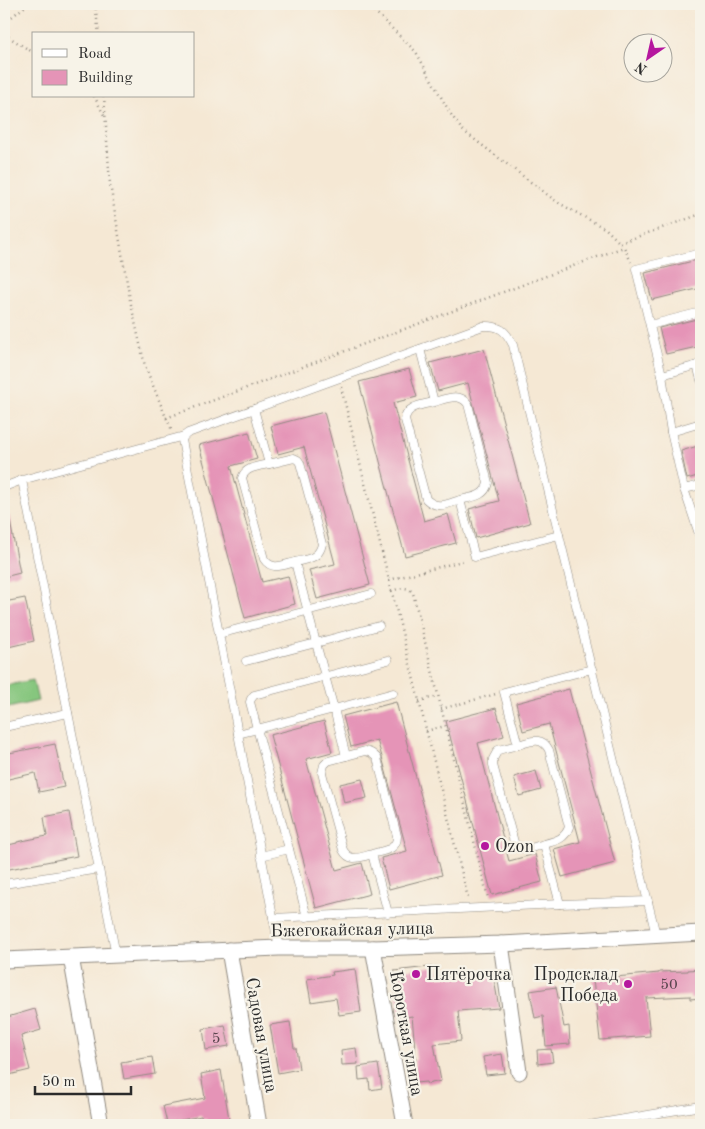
<svg xmlns="http://www.w3.org/2000/svg" width="705" height="1129" viewBox="0 0 705 1129" font-family="'Old Standard TT',serif">
<rect width="100%" height="100%" fill="#f7f3e8"/>
<filter id="ink" filterUnits="userSpaceOnUse"><feTurbulence type="fractalNoise" baseFrequency=".02" numOctaves="2"/><feDisplacementMap in="SourceGraphic" scale="10" xChannelSelector="R" yChannelSelector="G"/><feConvolveMatrix kernelMatrix="1 2 1 2 8 2 1 2 1" color-interpolation-filters="sRGB"/></filter>
<filter id="wash" filterUnits="userSpaceOnUse"><feTurbulence type="fractalNoise" baseFrequency=".0096" numOctaves="4" result="noise"/><feDisplacementMap in="SourceGraphic" scale="20" xChannelSelector="R" yChannelSelector="G"/><feGaussianBlur stdDeviation="1.12" result="paint"/><feColorMatrix in="noise" values="0 0 0 0 0 0 0 0 0 0 0 0 0 0 0 0 0 1.4 0 .05"/><feComposite in="paint" operator="in"/></filter>
<g filter="url(#wash)">
<rect width="100%" height="100%" fill="#f5e8d4"/>
<polygon fill="#86c67e" stroke="#587854" points="33,680 38,701 4,709 4,686"/>
<g id="blocks">
<g fill="#e594b7">
<polygon points="701,259 701,288 652,300 645,273"/>
<polygon points="701,318 701,346 666,354 659,328"/>
<polygon points="484,349 530,523 476,538 469,509 499,501 473,403 468,383 438,391 430,363"/>
<polygon points="409,369 417,397 393,403 424,521 448,514 456,543 405,556 359,382"/>
<polygon points="324,412 370,585 317,599 309,570 335,564 304,447 278,454 271,426"/>
<polygon points="249,432 257,459 231,466 262,582 288,576 295,604 245,618 199,445"/>
<polygon points="701,445 701,475 687,479 681,451"/>
<polygon points="4,516 9,516 20,573 4,577"/>
<polygon points="25,598 34,641 4,648 4,602"/>
<polygon points="569,689 615,863 562,877 554,849 580,842 549,724 523,731 516,703"/>
<polygon points="396,702 442,875 389,889 381,858 407,851 382,757 377,740 351,747 343,716"/>
<polygon points="496,708 504,736 478,743 509,861 535,854 542,882 492,895 446,721"/>
<polygon points="324,721 332,752 306,759 321,814 336,870 362,863 370,894 316,908 270,735"/>
<polygon points="55,744 64,787 39,792 35,773 4,780 4,754"/>
<polygon points="536,771 541,790 519,796 514,777"/>
<polygon points="362,779 367,798 344,803 340,784"/>
<polygon points="69,812 77,856 4,870 4,846 17,843 17,842 47,836 44,817"/>
<polygon points="437,966 438,977 493,973 499,1008 458,1011 461,1041 434,1044 441,1081 427,1084 426,1082 415,1083 413,1073 416,1073 414,1060 416,1060 412,1016 400,1018 394,971"/>
<polygon points="355,969 361,1012 339,1015 336,998 311,1002 307,979 333,975 332,972"/>
<polygon points="701,969 701,998 690,999 690,996 646,998 650,1036 600,1040 593,979 659,973 659,972 688,971 688,970"/>
<polygon points="556,987 564,1027 569,1026 570,1044 546,1046 543,1016 535,1018 530,991"/>
<polygon points="35,1009 41,1030 21,1036 30,1070 9,1075 4,1057 4,1018"/>
<polygon points="290,1022 294,1048 296,1048 299,1069 278,1073 270,1025"/>
<polygon points="225,1025 229,1046 206,1050 203,1029"/>
<polygon points="356,1048 358,1064 342,1065 341,1050"/>
<polygon points="551,1049 553,1062 538,1064 537,1050"/>
<polygon points="502,1054 505,1073 486,1075 483,1057"/>
<polygon points="152,1057 155,1074 124,1079 121,1062"/>
<polygon points="378,1064 382,1088 370,1090 369,1079 359,1080 358,1067"/>
<polygon points="221,1070 230,1125 207,1125 206,1119 202,1120 201,1116 167,1123 163,1106 205,1098 201,1074"/>
</g>
</g>
</g>
<g filter="url(#ink)">
<use href="#blocks" fill-opacity="0" stroke="#908a80" stroke-width="1"/>
<g fill="none" stroke-linecap="round" stroke-linejoin="round">
<g stroke="#908a80" stroke-width="9">
<g id="service">
<polyline points="701,253 636,269 662,375 671,432 684,489 701,540"/>
<polyline points="650,325 701,312"/>
<path d="M420 349 434 402C422 405 406 406 405 420L426 499C437 510 447 504 460 500L475 557 559 535"/>
<polyline points="697,365 701,380"/>
<polyline points="662,375 701,364"/>
<path d="M434 402C445 399 460 392 468 404L488 483C485 497 472 497 460 500"/>
<path d="M254 409 269 464C259 466 245 467 242 478L264 559C272 571 283 565 295 562L316 643 379 626"/>
<polyline points="671,432 701,423"/>
<path d="M269 464 294 458 298 460 300 463 322 544C319 559 307 559 295 562"/>
<polyline points="4,487 22,480"/>
<polyline points="684,489 701,485"/>
<polyline points="219,634 371,594"/>
<polyline points="246,661 316,643 334,709 393,693"/>
<polyline points="4,727 68,713"/>
<polyline points="238,734 334,709 346,756"/>
<path d="M518 745C531 741 542 736 549 750L569 827C565 839 556 841 544 844"/>
<path d="M372 854C384 850 397 851 397 836L377 758C373 754 371 752 365 751L328 761 324 765 322 773 343 850C350 863 361 857 372 854L388 913"/>
<polyline points="261,856 289,849"/>
<polyline points="4,884 99,869"/>
<path d="M560 904 544 844C533 847 521 854 514 842L493 765V759L498 750 518 745 504 692 592 669"/>
<polyline points="307,917 250,702 251,699 254,695 388,660"/>
<polyline points="273,918 560,904 648,901"/>
<path d="M279 948 182 440 184 436 188 433 483 326C500 325 506 331 513 345L656 935"/>
<polyline points="116,955 22,480 184,436"/>
<polyline points="589,1125 701,1106"/>
</g>
</g>
<g stroke="#908a80" stroke-width="17">
<g id="minor">
<polyline points="501,944 519,1072"/>
<polyline points="373,948 405,1125"/>
<polyline points="229,950 259,1125"/>
<polyline points="71,957 101,1125"/>
<polyline points="4,960 279,948 373,948 501,944 701,933"/>
</g>
</g>
<g stroke="#908a80" stroke-width="2.5" stroke-dasharray="1 4" stroke-linecap="butt">
<polyline points="95,4 99,34"/>
<polyline points="367,4 416,52 450,113 462,130 557,202 606,229 624,247"/>
<polyline points="4,23 28,4"/>
<polyline points="4,34 34,53"/>
<polyline points="94,96 104,115"/>
<polyline points="104,96 110,184 130,300 145,366 165,415 172,430"/>
<polyline points="620,243 701,214"/>
<polyline points="341,387 468,898"/>
<polyline points="166,418 624,247 631,262"/>
<polyline points="389,580 466,560"/>
<path d="M391 591C399 589 407 585 413 593L488 898"/>
<polyline points="419,701 438,696"/>
<polyline points="441,709 496,694"/>
<polyline points="426,731 445,726"/>
</g>
<use href="#service" stroke="#fff" stroke-width="8"/>
<use href="#minor" stroke="#fff" stroke-width="15"/>
</g>
</g>
<g fill="#b5179e" stroke="#f7f3e8" stroke-width="2">
<circle cx="485" cy="846" r="5"/>
<circle cx="416" cy="974" r="5"/>
<circle cx="628" cy="984" r="5"/>
</g>
<g text-anchor="middle" stroke-width="4.5" stroke-linejoin="round" paint-order="stroke">
<g font-size="15" fill="#5a454e">
<text x="669" y="989">50</text>
<text x="216" y="1043">5</text>
</g>
<g font-size="18" fill="#2b2b2b" stroke="#f7f3e8" text-anchor="start">
<text x="495" y="852">Ozon</text>
<text x="426" y="980">Пятёрочка</text>
<text x="618" y="980" text-anchor="end">Продсклад<tspan x="618" dy="21">Победа</tspan></text>
</g>
<g font-size="18" fill="#2b2b2b" stroke="#f7f3e8">
<text transform="translate(352 929) rotate(-1)" y="6">Бжегокайская улица</text>
<text transform="translate(407 1033) rotate(80)" y="6">Короткая улица</text>
<text transform="translate(262 1035) rotate(80)" y="6">Садовая улица</text>
</g>
</g>
<rect width="705" height="1129" fill="none" stroke="#f7f3e8" stroke-width="20"/>
<rect x="32" y="32" width="162" height="65" fill="#f7f3e8" stroke="#a5a39c"/>
<rect x="42" y="49" width="25" height="8" fill="#ffffff" stroke="#a5a39c"/>
<text x="78" y="58" font-size="15" fill="#2b2b2b">Road</text>
<rect x="42" y="70" width="25" height="15" fill="#e594b7" stroke="#a5a39c"/>
<text x="78" y="82" font-size="15" fill="#2b2b2b">Building</text>
<g transform="translate(648 58) rotate(214)"><circle r="24" fill="#f7f3e8" stroke="#a5a39c"/>
<path d="M0-4L9 19L0 12L-9 19Z" fill="#b5179e"/>
<text y="-8" font-size="14" font-weight="bold" text-anchor="middle" fill="#2b2b2b">N</text>
</g>
<path d="M35 1086v8h96v-8" fill="none" stroke="#2b2b2b" stroke-width="2.5"/>
<text x="42" y="1086" font-size="15" fill="#2b2b2b" stroke="#f7f3e8" stroke-width="4" paint-order="stroke">50 m</text>
</svg>
